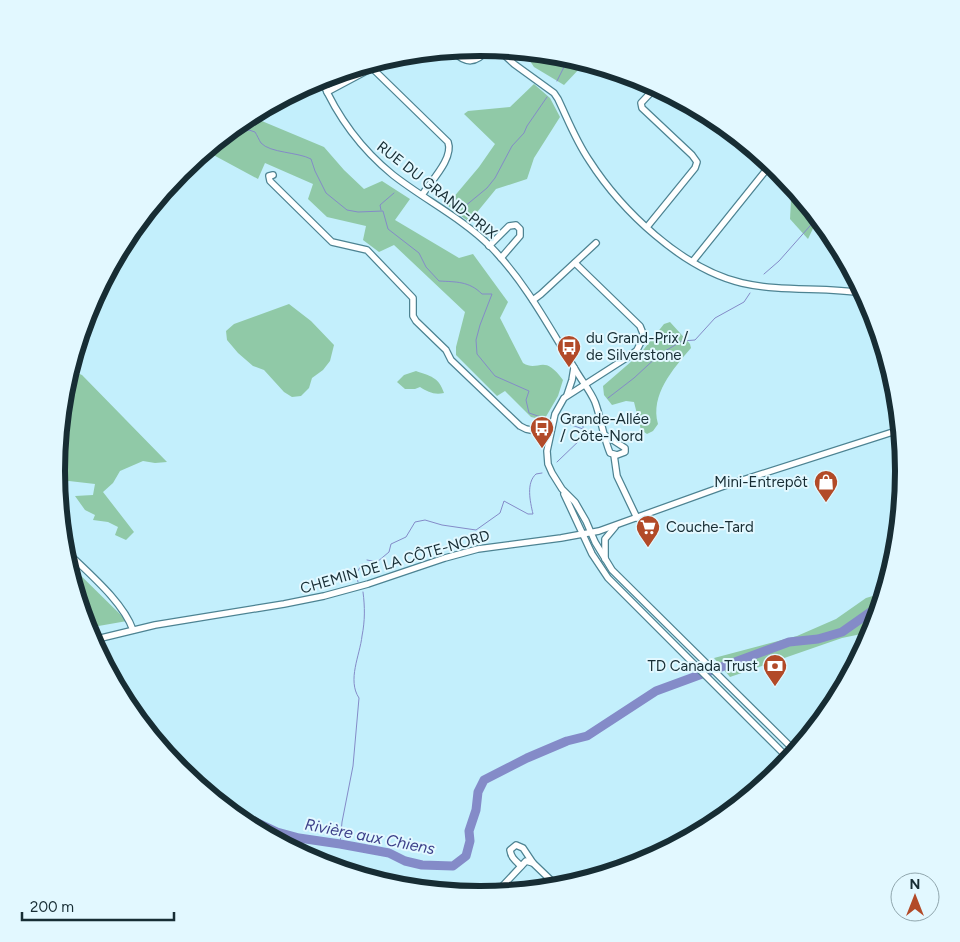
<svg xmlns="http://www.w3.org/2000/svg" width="960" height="942" viewBox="0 0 960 942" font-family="Figtree,sans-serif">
<rect width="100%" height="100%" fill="#c3effc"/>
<g fill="#90c9a7">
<polygon points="534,53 563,56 583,62 580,68 564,85 534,67 528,58"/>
<polygon points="534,84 550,98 560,117 534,158 527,179 496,189 469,222 447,205 479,167 495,144 464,114 468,111 510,107"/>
<path d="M250 116 324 147 344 170 364 189 382 181 410 199 395 220 459 258 473 254 508 302 500 318 523 363C539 373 543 352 563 380L558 396 544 420 531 417 505 391 497 396 456 355V347L465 312 394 245 379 252 363 240 366 226 327 217 308 199 313 184 265 163 258 179 206 151Z"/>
<polygon points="794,189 818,218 808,239 790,219 791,200"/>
<polygon points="289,304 311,321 334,345 330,361 323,370 312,378 309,388 301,396 292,397 284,392 264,370 253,366 238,353 227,340 226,331 234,324"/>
<path d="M670 322 690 344 691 348C673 369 650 395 658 424L653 431 647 434 641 430 634 402 626 401 612 405 604 395 603 386 640 354 664 324Z"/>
<polygon points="70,370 82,375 167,462 155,463 143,461 120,471 113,483 103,492 134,532 126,540 115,535 118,527 108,522 93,520 95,515 85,510 75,496 93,495 95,484 69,481 58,484 57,471 65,388"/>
<path d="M416 371C430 376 439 377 444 393 434 395 428 392 420 387L415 389H405L397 382 404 375Z"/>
<polygon points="68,563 127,621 87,628"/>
<polygon points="883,593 871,632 842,638 730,677 714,658 797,636 836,619 866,598"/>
</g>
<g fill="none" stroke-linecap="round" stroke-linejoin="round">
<g stroke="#848bc8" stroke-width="1">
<polyline points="557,81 569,57"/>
<path d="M233 129 240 133 249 130 255 132C257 135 259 140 261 143 270 153 298 152 311 159L315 171 326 193 347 210 358 212 383 211 388 229 419 253 426 267 439 281C456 282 469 281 482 294H492L480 325 476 340 477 354 495 376 529 391 526 400 529 413 544 418"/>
<polyline points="464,207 487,188 495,178 512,146 524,133 527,126 547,97"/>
<polyline points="381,210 380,205 394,193"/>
<polyline points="764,274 779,261 817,218"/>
<polyline points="608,398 634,378 660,354 682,341 695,340 715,318 744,302 750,293"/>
<polyline points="583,423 583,429"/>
<polyline points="557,462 583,437 583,429 563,422"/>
<path d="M367 560 377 562 389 552 391 544 406 537 415 522 425 520 442 525 476 530 500 513 504 501 528 514H533C530 501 526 483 536 474L542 473"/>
<polyline points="358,582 356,574 362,564"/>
<path d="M340 844 342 822 353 766 359 698C347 680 360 655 362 636 365 621 365 607 363 592"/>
</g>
<polyline stroke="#848bc8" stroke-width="9" points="234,814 243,816 277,832 299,838 340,844 389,853 405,861 422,865 453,866 466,856 470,841 469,831 476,810 478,792 484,780 527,758 567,741 587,736 656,691 789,642 818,639 842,632 879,606"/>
<g stroke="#4d8392" stroke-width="8">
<g id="minor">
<path d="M498 49 514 64 554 93 558 99C568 120 576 141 589 160 621 210 682 269 742 283 781 292 823 287 863 293"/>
<path d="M451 50C467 65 475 64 490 48"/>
<path d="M372 68 448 142C454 158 431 181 422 195"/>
<path d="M321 79C337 116 361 149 393 175 425 200 462 218 491 247 526 283 549 327 575 369 581 380 590 390 595 402 601 418 603 436 610 453L617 455 625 452V448L605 435"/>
<polyline points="327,92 372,68 378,62"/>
<polyline points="273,175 269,176 270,181 332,242 367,250 413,298 413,316 416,321 446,350 451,360 520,426 526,429 550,434"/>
<polyline points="647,227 695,168 697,162 692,155 642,108 641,103 656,87"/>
<polyline points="489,246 509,226 516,225 520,229 520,236 501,258"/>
<polyline points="693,261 771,164"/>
<polyline points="575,263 640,326 644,336 637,350 631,355 564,398 555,414 547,451 548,464 552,473 562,489 575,502 586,521 595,542 612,570 795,751"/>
<polyline points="533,300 541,294 596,243"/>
<polyline points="567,395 572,380 574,368"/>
<polyline points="614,455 617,476 637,518"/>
<polyline points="564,494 592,554 608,578 789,759"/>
<path d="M64 549C86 571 123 601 133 630"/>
<polyline points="605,559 605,539 615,527"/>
<polyline points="93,640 155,625 284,604 324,596 368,584 445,558 478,549 561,538 599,531 724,486 899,430"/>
<path d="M521 866C516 861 511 858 510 850L516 845 523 848 533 863"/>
<polyline points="496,893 526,861 533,863 558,887"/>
</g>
</g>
<use href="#minor" stroke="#fff" stroke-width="5.5"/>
</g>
<defs>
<g id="bus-pin" transform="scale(1.25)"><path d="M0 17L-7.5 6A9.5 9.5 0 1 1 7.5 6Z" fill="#b24a28" stroke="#e2f8ff"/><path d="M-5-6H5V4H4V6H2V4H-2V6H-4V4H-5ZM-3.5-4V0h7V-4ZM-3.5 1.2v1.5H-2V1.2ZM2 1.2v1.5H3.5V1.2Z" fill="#fff"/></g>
<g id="shop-pin" transform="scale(1.25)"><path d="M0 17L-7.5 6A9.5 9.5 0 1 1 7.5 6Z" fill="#b24a28" stroke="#e2f8ff"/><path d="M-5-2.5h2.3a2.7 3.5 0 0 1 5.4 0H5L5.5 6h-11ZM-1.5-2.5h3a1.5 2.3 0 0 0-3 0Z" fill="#fff"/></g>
<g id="supermarket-pin" transform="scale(1.25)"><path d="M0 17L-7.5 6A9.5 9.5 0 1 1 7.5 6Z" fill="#b24a28" stroke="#e2f8ff"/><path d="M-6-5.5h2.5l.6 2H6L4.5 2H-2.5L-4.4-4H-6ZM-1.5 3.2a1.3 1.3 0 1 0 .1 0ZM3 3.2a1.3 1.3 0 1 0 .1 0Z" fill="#fff"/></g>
<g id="bank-pin" transform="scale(1.25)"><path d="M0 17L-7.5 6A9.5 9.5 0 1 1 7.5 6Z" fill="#b24a28" stroke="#e2f8ff"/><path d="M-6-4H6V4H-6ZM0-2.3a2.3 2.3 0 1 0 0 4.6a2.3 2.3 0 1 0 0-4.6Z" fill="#fff"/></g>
</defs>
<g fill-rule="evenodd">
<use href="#bus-pin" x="569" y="347"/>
<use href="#bus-pin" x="542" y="428"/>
<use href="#shop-pin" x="826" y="482"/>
<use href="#supermarket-pin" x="648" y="527"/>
<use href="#bank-pin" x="775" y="666"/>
</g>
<g text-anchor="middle" stroke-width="4" stroke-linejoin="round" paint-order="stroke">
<g font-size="15" fill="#172d34" stroke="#e2f8ff">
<text transform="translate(437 190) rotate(38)" y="5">RUE DU GRAND-PRIX</text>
<text transform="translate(395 562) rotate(-16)" y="5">CHEMIN DE LA CÔTE-NORD</text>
</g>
<g font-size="15" fill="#172d34" stroke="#e2f8ff" text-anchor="start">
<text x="586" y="343">du Grand-Prix /<tspan x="586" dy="17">de Silverstone</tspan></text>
<text x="560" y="424">Grande-Allée<tspan x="560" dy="17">/ Côte-Nord</tspan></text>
<text x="808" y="487" text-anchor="end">Mini-Entrepôt</text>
<text x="666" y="532">Couche-Tard</text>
<text x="758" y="671" text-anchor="end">TD Canada Trust</text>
</g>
<g font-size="16" font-style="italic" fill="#3c3f89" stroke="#e2f8ff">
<text transform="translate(370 836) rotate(11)" y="6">Rivière aux Chiens</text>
</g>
</g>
<path d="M0 0H960V942H0ZM65 471a415 415 0 1 1 830 0a415 415 0 1 1-830 0Z" fill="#e2f8ff" fill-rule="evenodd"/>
<path fill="none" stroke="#172d34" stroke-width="6" d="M65 471a415 415 0 1 1 830 0a415 415 0 1 1-830 0Z"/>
<g transform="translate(915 897)"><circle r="24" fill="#e2f8ff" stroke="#91a7ae"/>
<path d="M0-4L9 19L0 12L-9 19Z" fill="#b24a28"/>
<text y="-8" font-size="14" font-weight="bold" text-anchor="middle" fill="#172d34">N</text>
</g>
<path d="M22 912v8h152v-8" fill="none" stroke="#172d34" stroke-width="2.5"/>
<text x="30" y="912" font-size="15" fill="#172d34" stroke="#e2f8ff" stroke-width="4" paint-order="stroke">200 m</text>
</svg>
